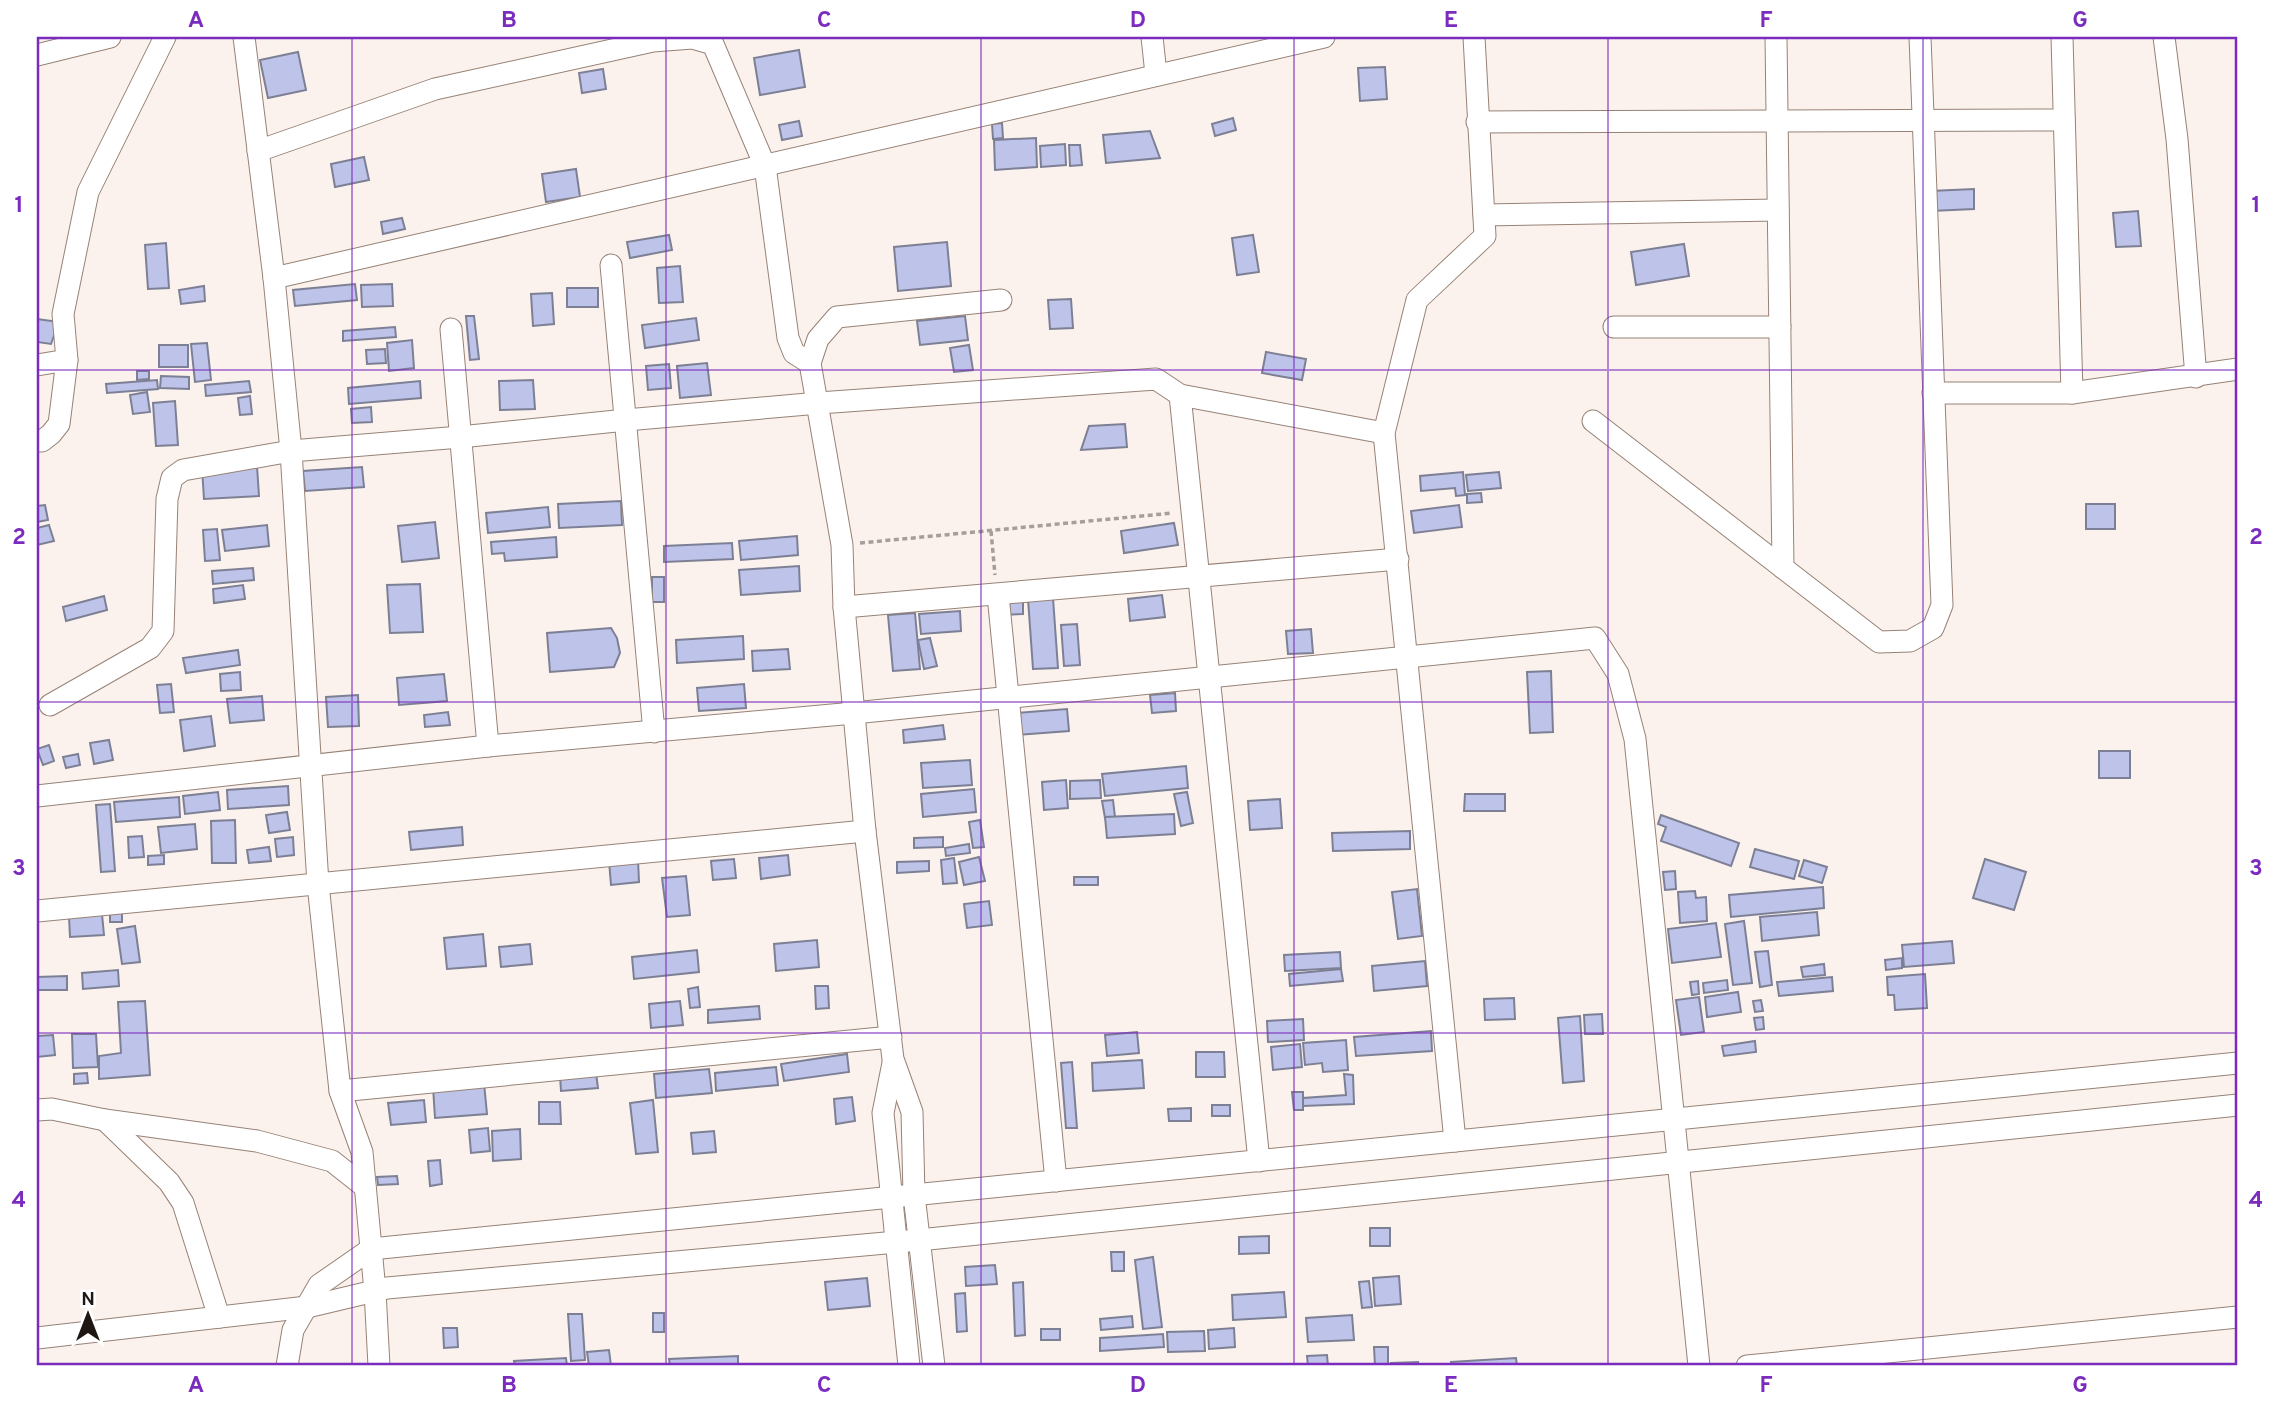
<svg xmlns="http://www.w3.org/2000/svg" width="2275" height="1403" viewBox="0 0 2275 1403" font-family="Overpass,sans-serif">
<rect width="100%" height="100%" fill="#fbf2ed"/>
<g fill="#bec3ea" stroke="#7d8095" stroke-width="2">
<polygon points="799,50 805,87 760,95 754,58"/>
<polygon points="298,52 306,90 268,98 260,60"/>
<polygon points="1385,67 1387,99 1360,101 1358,68"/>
<polygon points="603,69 606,89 582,93 579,73"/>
<polygon points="1233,118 1236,130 1215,136 1212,124"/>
<polygon points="799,121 802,136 782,140 779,125"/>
<polygon points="1002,123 1003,138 993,139 992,124"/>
<polygon points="1150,131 1160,158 1106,163 1103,135"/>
<polygon points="1036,138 1037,167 995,170 994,140"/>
<polygon points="1065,144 1066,165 1041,167 1040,146"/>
<polygon points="1069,145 1080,145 1082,165 1070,166"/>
<polygon points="364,157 369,180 335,187 331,164"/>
<polygon points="576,169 580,197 546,202 542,174"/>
<polygon points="1974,189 1974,209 1931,211 1930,191"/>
<polygon points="2138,211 2141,246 2116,247 2113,213"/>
<polygon points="402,218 405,229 383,234 381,222"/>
<polygon points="669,235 672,250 630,258 627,242"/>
<polygon points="1253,235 1259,272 1237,275 1232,238"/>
<polygon points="947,242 951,286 898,291 894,247"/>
<polygon points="166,243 169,288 148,289 145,245"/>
<polygon points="1684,244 1689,276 1636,285 1631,252"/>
<polygon points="680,266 683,302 659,303 657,268"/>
<polygon points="355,284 357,300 295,306 293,290"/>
<polygon points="392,284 393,306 362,307 361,285"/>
<polygon points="204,286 205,301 181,304 179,290"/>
<rect x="567" y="288" width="31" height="19"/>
<polygon points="552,293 554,324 533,326 531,294"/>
<polygon points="1071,299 1073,328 1050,329 1048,300"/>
<polygon points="466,316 474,316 479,359 470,360"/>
<polygon points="965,316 968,340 920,345 917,321"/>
<polygon points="696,318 699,340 645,348 642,325"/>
<polygon points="37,319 59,322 51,344 37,342"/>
<polygon points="395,327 396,337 343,341 343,331"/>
<polygon points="412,340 414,368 389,371 387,343"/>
<polygon points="207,343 211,380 195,382 191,344"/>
<rect x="159" y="345" width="29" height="22"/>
<polygon points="969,345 973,370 954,372 950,348"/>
<polygon points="385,349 386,363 367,364 366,350"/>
<polygon points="1266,352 1306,359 1302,380 1262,373"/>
<polygon points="707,363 711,395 680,398 677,366"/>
<polygon points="669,364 671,388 648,390 646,366"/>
<polygon points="137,371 149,371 149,379 137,380"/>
<polygon points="161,376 189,377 189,389 160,388"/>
<polygon points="157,380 158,389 107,393 106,384"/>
<polygon points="533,380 535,409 500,410 499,381"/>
<polygon points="249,381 251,392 206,396 205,385"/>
<polygon points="420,381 421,398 349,404 348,388"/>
<polygon points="147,392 150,412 133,414 130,395"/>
<polygon points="250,396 252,414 240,415 238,398"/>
<polygon points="175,401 178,445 156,446 153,403"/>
<polygon points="371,407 372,422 352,423 351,409"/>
<polygon points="1125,424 1127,447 1081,450 1089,426"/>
<polygon points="257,466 259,496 204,499 202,468"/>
<polygon points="362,467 364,487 305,491 303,471"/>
<polygon points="1463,472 1465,495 1456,496 1455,488 1421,491 1420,476"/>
<polygon points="1499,472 1501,488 1468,491 1466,475"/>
<polygon points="1481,493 1482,502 1467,503 1467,494"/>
<polygon points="621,501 622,525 559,528 558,504"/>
<rect x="2086" y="504" width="29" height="25"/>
<polygon points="45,505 48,520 37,522 37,506"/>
<polygon points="1459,505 1462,527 1414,533 1411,511"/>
<polygon points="548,507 550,527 488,533 486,513"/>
<polygon points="435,522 439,558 402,562 398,526"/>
<polygon points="1174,523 1178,545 1124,553 1121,531"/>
<polygon points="49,525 54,541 37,545 37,528"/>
<polygon points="267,525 269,546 225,551 222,530"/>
<polygon points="217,529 220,560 205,561 203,530"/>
<polygon points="797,536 798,555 741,560 739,541"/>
<polygon points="556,537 557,557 505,561 504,553 492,554 491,542"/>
<polygon points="732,543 733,559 664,562 664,546"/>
<polygon points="799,566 800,591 741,595 739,570"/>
<polygon points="253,568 254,580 213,584 212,571"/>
<rect x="652" y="577" width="12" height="25"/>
<polygon points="420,584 423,632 390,633 387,585"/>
<polygon points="243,585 245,599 214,603 213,589"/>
<polygon points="1162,595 1165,617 1130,621 1128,599"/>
<polygon points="104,596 107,610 66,621 63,607"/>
<polygon points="1053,598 1058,668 1033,669 1028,599"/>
<polygon points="1023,599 1023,614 1002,615 1001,600"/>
<polygon points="960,611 961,631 921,634 919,614"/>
<polygon points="915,613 920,669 893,671 888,615"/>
<polygon points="1077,624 1080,665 1064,666 1061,625"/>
<polygon points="611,628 617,638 620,653 614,667 550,672 547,633"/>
<polygon points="1311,629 1313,653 1288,654 1286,631"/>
<polygon points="743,636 744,659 677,663 676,640"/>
<polygon points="930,638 937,666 924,669 918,640"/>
<polygon points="788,649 790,669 753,671 752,651"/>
<polygon points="238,650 240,665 186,673 183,658"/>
<polygon points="1551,671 1553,732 1530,733 1527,672"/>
<polygon points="240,672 241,690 221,691 220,674"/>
<polygon points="444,674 447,701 399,705 397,678"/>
<polygon points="171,684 174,712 160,713 157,685"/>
<polygon points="744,684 746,708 699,711 697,688"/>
<polygon points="1175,693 1176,711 1152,713 1150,695"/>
<polygon points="358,695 359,726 328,727 326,697"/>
<polygon points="262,696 264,720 230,723 227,699"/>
<polygon points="1067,709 1069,731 1017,735 1015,713"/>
<polygon points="448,712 450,725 425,727 424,715"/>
<polygon points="211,716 215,746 184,751 180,720"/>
<polygon points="943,725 945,739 904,743 903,730"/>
<polygon points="109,740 113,760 94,764 90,743"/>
<polygon points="49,745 54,761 43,765 37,749"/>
<rect x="2099" y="751" width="31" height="27"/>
<polygon points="78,754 80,765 66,768 63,757"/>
<polygon points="970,760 972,785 923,788 921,763"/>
<polygon points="1186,766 1188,788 1105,796 1102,774"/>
<polygon points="1066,780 1068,808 1044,810 1042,782"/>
<polygon points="1100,780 1101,798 1070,799 1070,781"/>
<polygon points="288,786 289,805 228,809 227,790"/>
<polygon points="974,789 976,812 923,817 921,794"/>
<polygon points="218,792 220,810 185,814 183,796"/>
<polygon points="1187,792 1193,823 1181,826 1174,794"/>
<polygon points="1465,794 1505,794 1505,811 1464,811"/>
<polygon points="179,797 180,817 116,822 114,802"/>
<polygon points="1280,799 1282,828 1250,830 1248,801"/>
<polygon points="1113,800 1115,817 1105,818 1102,801"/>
<polygon points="110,804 115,871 101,872 96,805"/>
<polygon points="287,812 290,830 269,833 266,815"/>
<polygon points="1174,814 1175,834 1107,838 1105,817"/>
<polygon points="1661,815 1739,843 1731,866 1661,841 1666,827 1658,824"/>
<polygon points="235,820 236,863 212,863 211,821"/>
<polygon points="980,820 984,847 973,848 969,822"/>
<polygon points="195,824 197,849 161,853 158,827"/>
<polygon points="462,827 463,845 411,850 409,832"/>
<polygon points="1410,831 1410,849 1333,851 1332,833"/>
<polygon points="142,836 144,857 129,858 128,837"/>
<polygon points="293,837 294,855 277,857 275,839"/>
<polygon points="943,837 943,847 914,848 914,838"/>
<polygon points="969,844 970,853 946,856 945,848"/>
<polygon points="269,847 271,861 249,863 247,850"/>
<polygon points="1755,849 1799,861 1794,879 1750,867"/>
<polygon points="164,855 164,864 148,865 148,856"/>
<polygon points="788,855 790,875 761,879 759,858"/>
<polygon points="979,857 985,881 964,885 959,862"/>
<polygon points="954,858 957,883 943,884 941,860"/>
<polygon points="638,859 639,882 611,885 609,861"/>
<polygon points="734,859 736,878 713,880 711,861"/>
<polygon points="1985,859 2026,872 2014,910 1973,898"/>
<polygon points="1804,860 1827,867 1822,883 1799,876"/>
<polygon points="929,861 929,871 897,873 897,862"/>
<polygon points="1675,871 1676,889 1665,890 1663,872"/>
<polygon points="686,876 690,915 667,917 662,878"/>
<rect x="1074" y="877" width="24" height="8"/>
<polygon points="1823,887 1824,908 1731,917 1729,895"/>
<polygon points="1417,889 1422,936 1398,939 1392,892"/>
<polygon points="1695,891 1696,898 1706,897 1707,921 1680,923 1678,892"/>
<polygon points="989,901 992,925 967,928 964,904"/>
<rect x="110" y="912" width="12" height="10"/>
<polygon points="1817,912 1819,935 1762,941 1760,917"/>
<polygon points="102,914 104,935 70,937 69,917"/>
<polygon points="1744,921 1752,983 1733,985 1725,924"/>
<polygon points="1716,923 1721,957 1672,963 1668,929"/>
<polygon points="135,926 140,962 122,964 117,929"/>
<polygon points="483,934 486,966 447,969 444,938"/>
<polygon points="817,940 819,967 776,971 774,944"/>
<polygon points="1952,941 1954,963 1904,967 1902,945"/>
<polygon points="530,944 532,964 501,967 499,947"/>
<polygon points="697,950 699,972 634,979 632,957"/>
<polygon points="1768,951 1772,985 1760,987 1755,952"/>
<polygon points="1340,952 1341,968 1285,971 1284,955"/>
<polygon points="1902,958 1902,968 1886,970 1885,960"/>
<polygon points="1425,961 1427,986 1374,991 1372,966"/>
<polygon points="1824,964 1825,975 1803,977 1801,967"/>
<polygon points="1341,969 1343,981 1290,986 1289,974"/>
<polygon points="118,970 119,986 83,989 82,973"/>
<polygon points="1925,974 1927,1008 1895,1010 1894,995 1888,995 1887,977"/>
<polygon points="67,976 67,990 37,990 37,977"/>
<polygon points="1832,977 1833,991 1779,996 1777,982"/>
<polygon points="1727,980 1728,990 1704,993 1703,983"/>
<polygon points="1698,981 1699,994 1692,995 1690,982"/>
<polygon points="815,986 828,986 829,1008 816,1009"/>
<polygon points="698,987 700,1007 690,1008 688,989"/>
<polygon points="1738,992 1741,1012 1707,1017 1705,997"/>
<polygon points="1699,997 1704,1032 1681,1035 1676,1000"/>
<polygon points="1514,998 1515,1019 1485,1020 1484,999"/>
<polygon points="1761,1000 1763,1011 1755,1012 1753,1001"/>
<polygon points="145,1001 150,1075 99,1079 99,1056 121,1053 118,1002"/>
<polygon points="680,1001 683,1025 651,1028 649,1004"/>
<polygon points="759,1006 760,1019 708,1023 708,1010"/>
<polygon points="1602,1014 1603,1034 1585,1034 1584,1015"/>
<polygon points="1580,1016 1584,1081 1563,1083 1558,1018"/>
<polygon points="1763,1017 1764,1029 1756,1030 1754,1018"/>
<polygon points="1303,1019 1304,1040 1268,1042 1267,1021"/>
<polygon points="1431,1031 1432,1051 1356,1056 1354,1037"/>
<polygon points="1137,1032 1139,1053 1107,1056 1105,1035"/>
<polygon points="72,1034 96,1034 98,1067 73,1068"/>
<polygon points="53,1035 55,1055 37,1057 37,1036"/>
<polygon points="1346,1040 1348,1070 1323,1072 1322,1063 1305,1065 1303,1043"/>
<polygon points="1755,1041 1756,1052 1724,1056 1722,1046"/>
<polygon points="1300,1044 1302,1067 1273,1070 1271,1047"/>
<polygon points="1196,1052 1224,1052 1225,1077 1196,1077"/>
<polygon points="847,1054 849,1072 784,1081 781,1064"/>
<polygon points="1142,1060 1144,1088 1093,1091 1092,1063"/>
<polygon points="1072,1062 1077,1128 1066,1128 1061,1063"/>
<polygon points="776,1067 778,1085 716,1091 715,1073"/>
<polygon points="709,1069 712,1093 656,1098 654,1074"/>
<polygon points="87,1073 88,1083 74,1084 74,1074"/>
<polygon points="596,1073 598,1088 561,1091 560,1076"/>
<polygon points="1344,1074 1353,1075 1354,1104 1303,1106 1303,1098 1346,1095"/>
<polygon points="484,1083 487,1114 435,1118 433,1087"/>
<polygon points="1292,1092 1303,1092 1303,1110 1294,1110"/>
<polygon points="852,1097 855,1121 836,1124 834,1099"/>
<polygon points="424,1100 426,1122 391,1125 388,1103"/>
<polygon points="653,1100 658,1152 636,1154 630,1103"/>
<polygon points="539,1102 560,1102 561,1124 539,1124"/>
<rect x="1212" y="1105" width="18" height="11"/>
<polygon points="1191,1108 1191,1121 1169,1121 1168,1109"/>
<polygon points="488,1128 490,1151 471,1153 469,1130"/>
<polygon points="520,1129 521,1159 493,1161 492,1131"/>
<polygon points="714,1131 716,1152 693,1154 691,1133"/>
<polygon points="440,1160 442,1184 430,1186 428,1161"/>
<polygon points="397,1176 398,1184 378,1185 377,1177"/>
<rect x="1370" y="1228" width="20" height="18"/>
<polygon points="1269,1236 1269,1253 1239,1254 1239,1237"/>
<polygon points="1111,1252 1124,1252 1124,1271 1112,1271"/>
<polygon points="1153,1257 1162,1327 1143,1329 1135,1260"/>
<polygon points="995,1265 997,1284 966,1286 965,1267"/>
<polygon points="1399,1276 1401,1304 1375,1306 1373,1278"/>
<polygon points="867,1278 870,1306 828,1310 825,1282"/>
<polygon points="1369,1281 1372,1307 1362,1308 1359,1282"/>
<polygon points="1023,1282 1025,1335 1015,1336 1013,1283"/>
<polygon points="1284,1292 1286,1317 1233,1320 1232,1295"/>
<polygon points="965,1293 967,1331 957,1332 955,1294"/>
<rect x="653" y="1313" width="11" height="19"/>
<polygon points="568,1314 582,1314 585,1360 571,1361"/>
<polygon points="1352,1315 1354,1340 1308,1342 1306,1318"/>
<polygon points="1132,1316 1133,1327 1101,1330 1100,1319"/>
<polygon points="443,1328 457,1328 458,1347 444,1348"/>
<polygon points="1234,1328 1235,1347 1209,1349 1208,1330"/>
<rect x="1041" y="1329" width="19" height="11"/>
<polygon points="1204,1331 1205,1351 1168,1352 1167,1332"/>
<polygon points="1163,1334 1164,1347 1100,1351 1100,1338"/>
<polygon points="1374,1347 1388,1347 1388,1366 1375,1366"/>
<polygon points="609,1350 611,1366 589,1366 587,1352"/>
<polygon points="1327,1355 1328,1366 1308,1366 1307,1356"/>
<polygon points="738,1356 738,1366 670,1366 669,1359"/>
<polygon points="566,1358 567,1366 515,1366 514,1361"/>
<polygon points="1516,1358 1517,1366 1451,1366 1451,1362"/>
<polygon points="1418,1362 1418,1366 1391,1366 1391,1363"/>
</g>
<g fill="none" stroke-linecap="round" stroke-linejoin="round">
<g stroke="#978276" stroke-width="23">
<g id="minor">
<polyline points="244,37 274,278 291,451 318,884 340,1091 362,1152 375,1291 379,1366"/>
<polyline points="1152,37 1156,74"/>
<polyline points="1776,37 1783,568"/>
<polyline points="2062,37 2072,393"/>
<polyline points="2164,37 2177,139 2196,377"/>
<polyline points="37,55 110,37"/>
<polyline points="1477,122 2064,120"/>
<polyline points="258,151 435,89 653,41 692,38 713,44 765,166 788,338 794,353 810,363"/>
<polyline points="1484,215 1778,210"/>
<polyline points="611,265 654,732"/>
<polyline points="274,278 1324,37"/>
<polyline points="1614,327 1780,327"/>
<polyline points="451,329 488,746"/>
<polyline points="37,365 67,360"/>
<polyline points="1933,393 2072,393 2238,369"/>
<polyline points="1180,395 1259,1161"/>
<polyline points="1593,421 1879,642 1910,641 1933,628 1942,605 1920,37"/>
<polyline points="37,441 42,441 51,434 59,424 67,360 63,314 88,192 165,37"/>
<polyline points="998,595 1056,1181"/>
<polyline points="844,607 1398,559"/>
<polyline points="50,705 150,648 163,631 167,499 172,478 183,470 291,451 460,437 626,420 819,403 1156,379 1180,395 1384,433"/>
<polyline points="37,796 488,746 854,713 1595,638 1618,674 1635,739 1699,1366"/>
<polyline points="37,911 865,831"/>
<polyline points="893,1063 883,1113 909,1366"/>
<polyline points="340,1091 891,1037"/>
<polyline points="37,1110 52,1109 105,1120 257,1141 332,1161 365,1187"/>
<polyline points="105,1120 169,1182 183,1203 219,1317"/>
<polyline points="1455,1141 1384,433 1417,300 1485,236 1474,37"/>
<polyline points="37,1338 307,1307 387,1288 919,1240 2238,1105"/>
<polyline points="287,1366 293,1330 319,1285 371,1249 2238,1063"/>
<polyline points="934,1366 914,1195 912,1112 893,1059 865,831 844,607 842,545 810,363 818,339 837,317 1001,300"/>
<polyline points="1747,1366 2238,1317"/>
</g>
</g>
<g stroke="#a69e99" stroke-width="3.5" stroke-dasharray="5 3.5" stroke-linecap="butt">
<polyline points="991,531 995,575"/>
<polyline points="860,543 1173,513"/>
</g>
<use href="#minor" stroke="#fff" stroke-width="21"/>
</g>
<path fill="none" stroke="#7b2cbf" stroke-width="2" stroke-opacity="0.55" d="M352 37V1366M666 37V1366M981 37V1366M1294 37V1366M1608 37V1366M1923 37V1366M37 370H2238M37 702H2238M37 1033H2238"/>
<rect width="2275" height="1403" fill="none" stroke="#ffffff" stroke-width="77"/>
<g transform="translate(88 1315)" stroke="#ffffff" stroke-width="5" paint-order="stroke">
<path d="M0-5L12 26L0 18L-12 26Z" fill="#1e1612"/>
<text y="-10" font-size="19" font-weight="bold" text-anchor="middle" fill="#1e1612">N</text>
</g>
<rect x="38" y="38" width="2198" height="1326" fill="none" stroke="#7b2cbf" stroke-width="2.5"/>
<g font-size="23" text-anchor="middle" font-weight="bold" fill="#7b2cbf">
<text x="196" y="27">A</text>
<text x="509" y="27">B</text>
<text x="824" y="27">C</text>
<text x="1138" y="27">D</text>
<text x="1451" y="27">E</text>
<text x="1766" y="27">F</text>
<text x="2080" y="27">G</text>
<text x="19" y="212">1</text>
<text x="2256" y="212">1</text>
<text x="19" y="544">2</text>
<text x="2256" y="544">2</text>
<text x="19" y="875">3</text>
<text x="2256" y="875">3</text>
<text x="19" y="1207">4</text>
<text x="2256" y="1207">4</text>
<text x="196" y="1392">A</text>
<text x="509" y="1392">B</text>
<text x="824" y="1392">C</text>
<text x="1138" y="1392">D</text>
<text x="1451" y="1392">E</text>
<text x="1766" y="1392">F</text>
<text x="2080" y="1392">G</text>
</g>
</svg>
